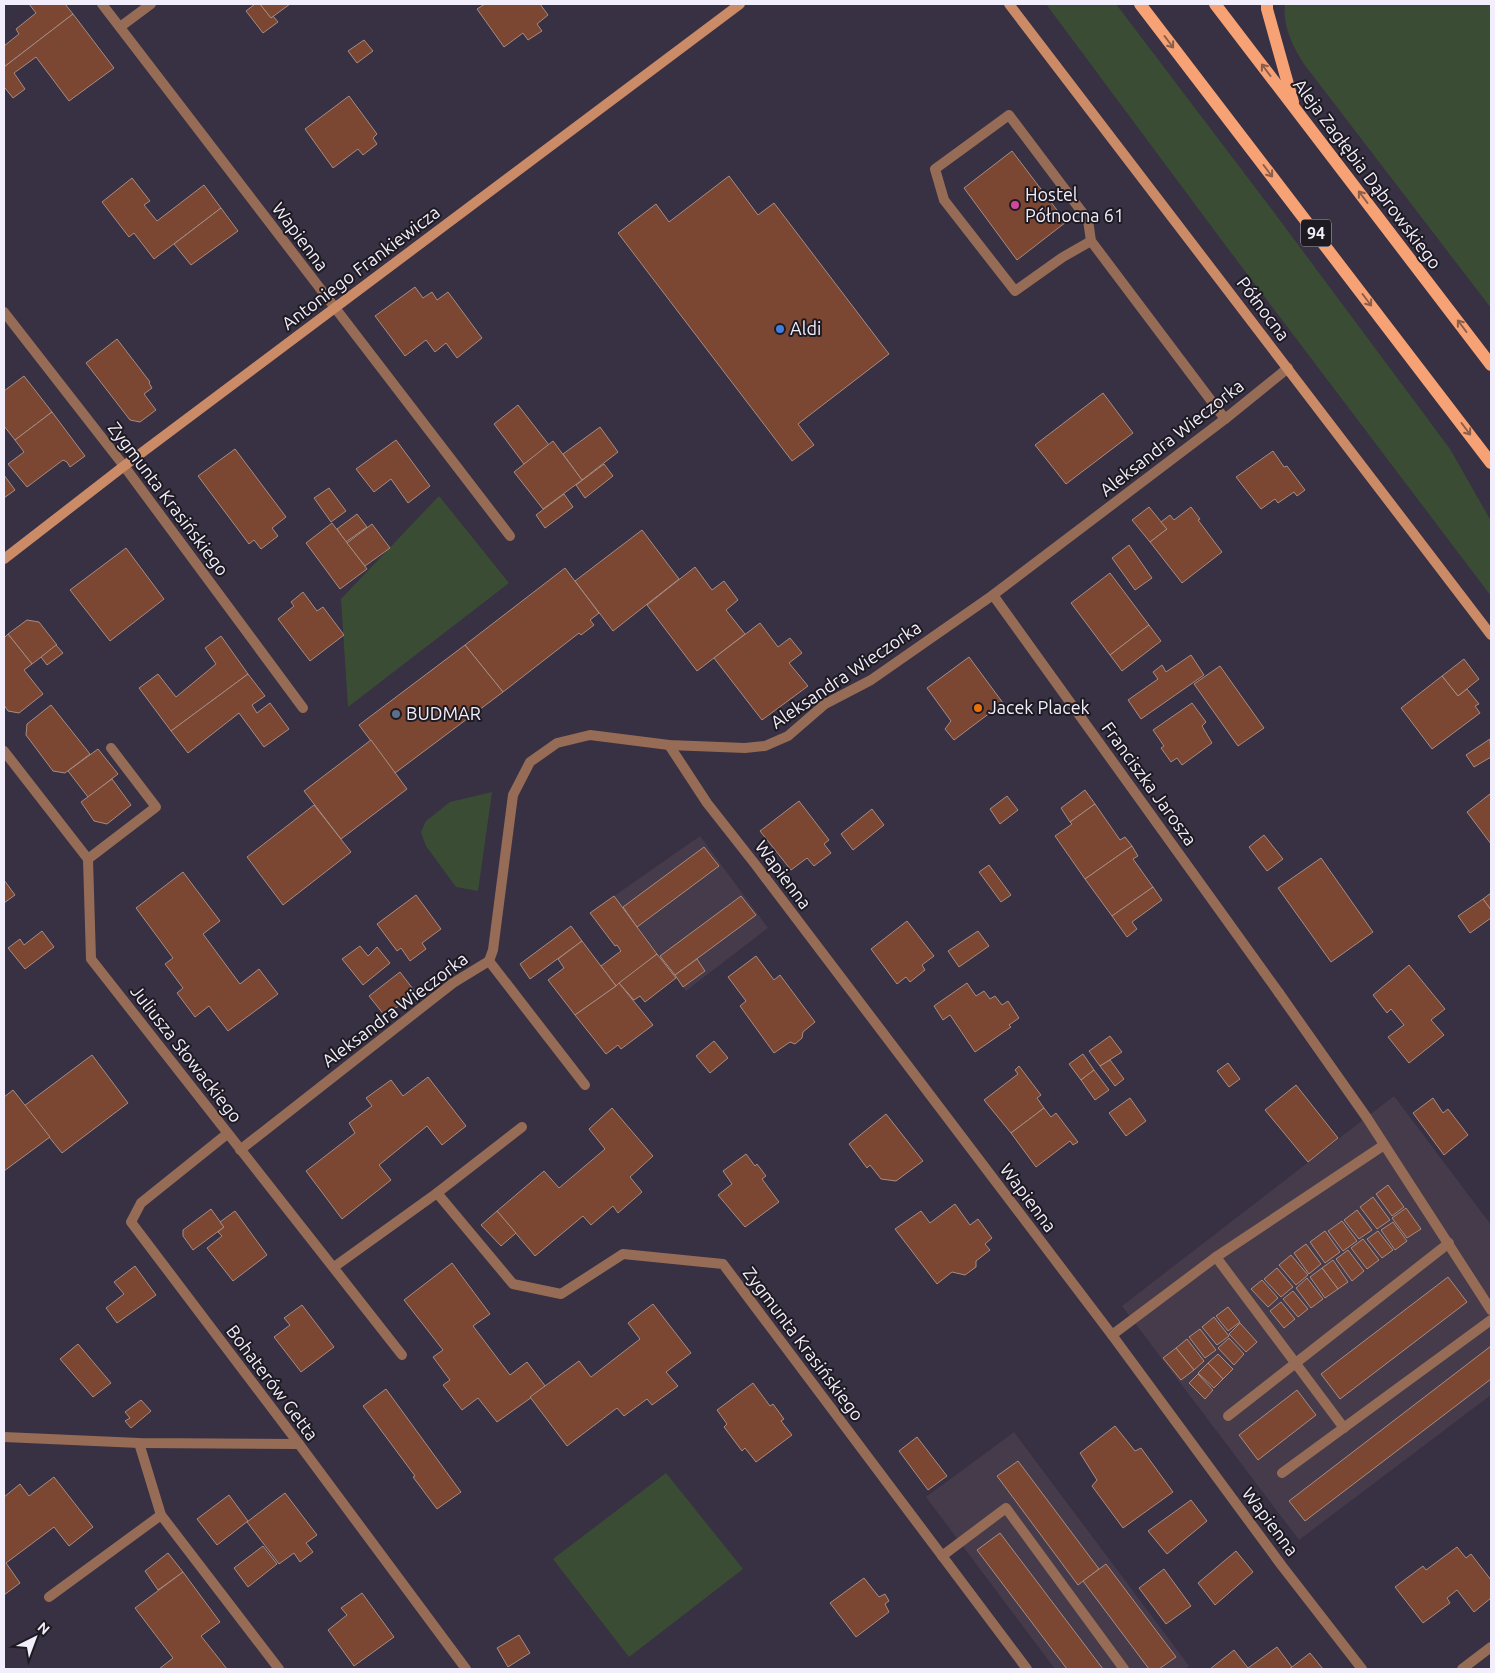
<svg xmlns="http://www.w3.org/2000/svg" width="1495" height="1673" viewBox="0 0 1495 1673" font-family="Ubuntu,sans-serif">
<rect width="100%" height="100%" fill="#383043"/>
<g fill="#463b4a">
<polygon points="700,836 768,928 686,991 614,896"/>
<polygon points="1394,1096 1491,1225 1491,1395 1299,1540 1122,1306"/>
<polygon points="1014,1432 1189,1666 1185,1669 1055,1669 926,1497"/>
</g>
<g fill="#3a4d34">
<polygon points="1046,4 1116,4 1273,211 1450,449 1491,521 1491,596 1223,242"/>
<path d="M1285 4H1491V308L1304 64C1293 47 1282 25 1285 4Z"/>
<polygon points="439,496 509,583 348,707 341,599"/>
<polygon points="492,792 478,891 456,887 426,846 421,832 426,821 450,802"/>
<polygon points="666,1473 743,1569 629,1657 553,1559"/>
</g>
<g fill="#7b4632" stroke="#a68c82">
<polygon points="29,4 65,4 73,14 4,67 4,46 19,34 16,29 36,13"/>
<polygon points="255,4 260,4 271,18 273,16 278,22 263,33 246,11"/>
<polygon points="260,4 290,4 271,18"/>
<polygon points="485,4 540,4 548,15 537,24 542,31 528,40 523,33 504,47 477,9"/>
<polygon points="73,14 114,68 69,101 36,57 14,73 25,89 13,98 5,88 4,89 4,67"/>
<polygon points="364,40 373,51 357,63 348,51"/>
<polygon points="349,96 377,134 373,138 377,144 363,155 358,149 333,168 305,129"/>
<polygon points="1012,151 1066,222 1017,260 964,188"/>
<polygon points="729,176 758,215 774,203 889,354 798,424 814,445 792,461 618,233 656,204 669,222"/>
<polygon points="132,178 150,201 144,205 157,221 204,185 221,208 154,259 134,233 129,237 102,202"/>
<polygon points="221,208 238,231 191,265 174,244"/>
<polygon points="415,287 423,298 432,292 437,300 448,292 482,338 457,358 446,343 435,352 426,340 405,356 375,316"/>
<polygon points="117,339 150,382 149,383 152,388 144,394 156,410 140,422 130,420 86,363"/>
<polygon points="24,376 52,412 15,440 4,426 4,391"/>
<polygon points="1103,393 1133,433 1066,484 1035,445"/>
<polygon points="518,405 549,445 524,464 494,424"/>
<polygon points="52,412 85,456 70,467 67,462 63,460 27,487 8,464 24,452 15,440"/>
<polygon points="600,427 618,452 582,480 563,454"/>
<polygon points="396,440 430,486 408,503 391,479 374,492 356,469"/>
<polygon points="553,441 582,480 543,509 514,472"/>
<polygon points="235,449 286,517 272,528 278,536 261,549 254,540 249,544 198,476"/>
<polygon points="1273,451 1284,467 1287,466 1305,490 1297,496 1294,492 1278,503 1275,499 1261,509 1236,477"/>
<polygon points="604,464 613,476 585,498 576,485"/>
<polygon points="4,475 15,490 4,498"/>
<polygon points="329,488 346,511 331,522 314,498"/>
<polygon points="564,494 573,507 545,528 536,515"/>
<polygon points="1149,507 1167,529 1150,542 1132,520"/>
<polygon points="1191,507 1200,519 1198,520 1222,552 1182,583 1150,542 1167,529 1161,522 1170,515 1174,520"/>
<polygon points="357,514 367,527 346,542 337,529"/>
<polygon points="332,523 367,569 340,589 306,543"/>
<polygon points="372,524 390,548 365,566 347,543"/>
<polygon points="642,530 679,579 613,631 575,581"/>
<polygon points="1129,545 1152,578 1135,590 1112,558"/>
<polygon points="126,548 164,599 110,641 70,590"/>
<polygon points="695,567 712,590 724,581 738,600 726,610 745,634 697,671 647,605"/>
<polygon points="565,568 599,613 590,620 594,625 581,635 579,633 503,692 465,645"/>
<polygon points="1110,573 1149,625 1110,655 1071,603"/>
<polygon points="303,592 317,611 323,607 344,635 310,661 278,619 294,606 291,602"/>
<polygon points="27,620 39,622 57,645 32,664 8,634"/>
<polygon points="760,623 778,647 790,638 802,653 789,663 808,686 762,720 714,658"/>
<polygon points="1149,625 1161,641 1122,671 1110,655"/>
<polygon points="8,634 32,664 24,670 43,694 19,713 8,711 4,705 4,638"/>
<polygon points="221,636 248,674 171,731 139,688 158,674 176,697 216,664 205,648"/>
<polygon points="56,645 63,653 47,665 41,657"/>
<polygon points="465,645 503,692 395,773 359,725"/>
<polygon points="1191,655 1204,675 1141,719 1128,700 1158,679 1153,672 1162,665 1166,672"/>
<polygon points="969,657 1003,703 954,740 945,729 951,721 927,688"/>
<polygon points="1464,659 1479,679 1458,696 1442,676"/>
<polygon points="1220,666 1264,728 1238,746 1194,684"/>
<polygon points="248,674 265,696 252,705 257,713 270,703 289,729 264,747 239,713 188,753 171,731"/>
<polygon points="1442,676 1458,696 1467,689 1479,704 1475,706 1480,713 1432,749 1401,708"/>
<polygon points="1192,703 1206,722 1202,726 1212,743 1182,765 1177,758 1171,762 1161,748 1164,746 1153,730"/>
<polygon points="51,705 90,754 65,773 53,771 26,735 27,724"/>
<polygon points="1490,739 1491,757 1474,767 1466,755"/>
<polygon points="371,740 407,789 341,839 304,791"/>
<polygon points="98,749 118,774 88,797 68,771"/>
<polygon points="112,779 131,805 107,824 94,821 81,802"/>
<polygon points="1085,790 1095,804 1070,822 1061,808"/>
<polygon points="1490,794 1491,796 1491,844 1467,812"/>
<polygon points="1007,796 1018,810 1000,824 990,809"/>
<polygon points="799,801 829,840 824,844 831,853 814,866 807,858 791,870 760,831"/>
<polygon points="1095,804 1120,840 1125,837 1132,846 1085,879 1055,836 1072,824 1070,822"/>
<polygon points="314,805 351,852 283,905 247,857"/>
<polygon points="872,809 884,825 853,850 841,834"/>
<polygon points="1264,835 1283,859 1267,871 1249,847"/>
<polygon points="1132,846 1138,856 1133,859 1153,887 1112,916 1085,879"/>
<polygon points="704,847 719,866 637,927 623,907"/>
<polygon points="1321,858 1373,932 1331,962 1278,888"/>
<polygon points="989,865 1011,895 1001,902 979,872"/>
<polygon points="183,872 220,921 203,934 240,984 259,969 278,994 228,1031 209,1006 195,1017 177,993 183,988 165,964 173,958 136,908"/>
<polygon points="4,880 15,895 4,903"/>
<polygon points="1153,887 1162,900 1132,922 1137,929 1127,937 1112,916"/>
<polygon points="1491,893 1491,910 1483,899"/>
<polygon points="416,895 441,929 422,943 426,949 410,961 401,948 397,951 377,924"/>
<polygon points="614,896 657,954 616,986 601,966 621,951 617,945 615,946 590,913"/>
<polygon points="741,896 756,915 675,975 660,956"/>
<polygon points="1483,899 1491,910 1491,918 1470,933 1458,916"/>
<polygon points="907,921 934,956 922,965 925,970 910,982 906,977 897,984 871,949"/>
<polygon points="571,926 582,941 530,979 520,964"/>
<polygon points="42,931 54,947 25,969 8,948 20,939 24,945"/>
<polygon points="978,931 989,946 959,967 948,951"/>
<polygon points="582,941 616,986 575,1015 548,980 564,968 558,959"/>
<polygon points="360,946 368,956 377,947 390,963 363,985 342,959"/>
<polygon points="657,954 676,978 645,1002 640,996 634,1000 619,983"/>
<polygon points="756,956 774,980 780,975 815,1022 803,1032 802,1038 795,1044 790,1042 774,1053 740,1006 746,1001 728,977"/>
<polygon points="697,959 705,971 683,987 675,975"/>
<polygon points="1409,965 1445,1009 1431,1020 1444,1035 1409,1063 1388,1037 1404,1025 1391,1009 1387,1013 1373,995"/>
<polygon points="400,972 416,993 385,1016 369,996"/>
<polygon points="619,983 653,1025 621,1049 618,1045 606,1054 575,1015 616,986"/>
<polygon points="967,983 976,996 984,991 990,999 995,996 1002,1005 1008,1001 1019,1018 1009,1025 1011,1027 975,1052 950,1015 943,1020 934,1006"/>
<polygon points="1110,1036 1122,1052 1100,1066 1089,1051"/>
<polygon points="714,1041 728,1058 710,1073 696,1056"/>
<polygon points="1083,1054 1094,1070 1081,1080 1069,1064"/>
<polygon points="92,1055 128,1103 62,1153 24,1106"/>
<polygon points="1110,1060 1124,1079 1115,1086 1100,1066"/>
<polygon points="1228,1063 1240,1079 1229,1087 1217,1071"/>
<polygon points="1019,1066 1041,1095 1037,1098 1044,1108 1011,1133 984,1100 1018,1074 1015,1070"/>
<polygon points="1094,1070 1109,1090 1095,1100 1081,1080"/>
<polygon points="428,1077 466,1126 442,1145 427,1126 379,1165 391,1180 342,1219 306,1171 355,1133 349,1123 372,1106 366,1098 391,1080 403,1096"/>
<polygon points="1296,1085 1338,1138 1308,1162 1265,1110"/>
<polygon points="13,1090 50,1137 4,1171 4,1097"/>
<polygon points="1130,1098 1146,1121 1126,1136 1109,1113"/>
<polygon points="1433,1098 1443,1113 1448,1109 1468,1135 1444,1155 1413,1113"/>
<polygon points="612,1108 653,1156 630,1177 642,1192 618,1213 613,1206 591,1225 583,1216 535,1256 497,1211 544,1171 559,1188 605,1149 589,1129"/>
<polygon points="1044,1108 1051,1117 1056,1113 1078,1142 1073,1145 1070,1141 1036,1167 1011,1133"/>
<polygon points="886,1114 923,1161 896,1181 881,1179 870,1165 867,1168 849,1144"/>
<polygon points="746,1154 755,1166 757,1164 766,1176 762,1179 779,1202 745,1227 718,1195 732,1184 723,1171"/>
<polygon points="1388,1185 1404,1207 1392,1216 1376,1194"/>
<polygon points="1373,1197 1390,1220 1377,1229 1360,1207"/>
<polygon points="955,1204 970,1225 978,1219 992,1238 985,1244 990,1250 976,1261 976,1267 965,1275 952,1272 937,1284 895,1229 921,1211 930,1223"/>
<polygon points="1406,1208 1421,1229 1407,1238 1392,1218"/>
<polygon points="211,1209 224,1227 193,1250 183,1236 183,1230"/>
<polygon points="1357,1210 1372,1230 1359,1239 1344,1220"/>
<polygon points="235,1211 267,1255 233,1281 207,1248 222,1236 218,1232 224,1227 220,1222"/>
<polygon points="497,1211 516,1233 501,1246 481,1225"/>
<polygon points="1342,1221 1357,1241 1343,1251 1328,1231"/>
<polygon points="1393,1222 1407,1241 1395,1250 1381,1230"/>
<polygon points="1325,1231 1340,1252 1325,1263 1310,1242"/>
<polygon points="1378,1231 1393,1250 1382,1258 1367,1239"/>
<polygon points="1363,1239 1379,1260 1367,1269 1351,1248"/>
<polygon points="1306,1244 1321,1264 1309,1274 1294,1253"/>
<polygon points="1348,1250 1364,1271 1352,1281 1336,1259"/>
<polygon points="1291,1255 1308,1275 1296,1285 1279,1265"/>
<polygon points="1333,1260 1348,1282 1338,1289 1322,1268"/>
<polygon points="452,1263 490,1314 473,1326 510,1375 527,1362 546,1387 497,1422 478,1398 462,1410 443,1385 450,1380 433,1357 443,1350 404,1300"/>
<polygon points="135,1266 156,1295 117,1323 106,1308 124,1294 114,1282"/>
<polygon points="1277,1268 1293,1287 1281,1297 1264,1279"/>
<polygon points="1322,1268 1338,1289 1325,1298 1310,1277"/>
<polygon points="1448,1277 1467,1302 1340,1399 1321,1374"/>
<polygon points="1307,1278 1323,1299 1311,1308 1296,1288"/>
<polygon points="1262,1280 1278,1298 1268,1307 1251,1289"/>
<polygon points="1293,1291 1308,1309 1298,1317 1283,1299"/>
<polygon points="1281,1302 1295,1319 1284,1328 1270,1311"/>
<polygon points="653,1304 691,1353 666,1372 678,1386 652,1405 647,1399 624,1416 617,1408 567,1446 530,1397 579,1361 591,1377 640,1339 628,1323"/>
<polygon points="302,1305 334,1347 301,1372 274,1337 290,1325 284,1318"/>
<polygon points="1228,1307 1240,1322 1228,1331 1216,1316"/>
<polygon points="1214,1317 1229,1336 1217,1345 1202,1327"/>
<polygon points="1240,1323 1257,1342 1246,1352 1229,1334"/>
<polygon points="1200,1329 1216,1350 1205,1358 1189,1337"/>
<polygon points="1229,1338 1244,1354 1234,1365 1218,1348"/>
<polygon points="1187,1339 1204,1361 1194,1370 1176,1348"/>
<polygon points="78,1344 111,1383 93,1397 60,1359"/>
<polygon points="1491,1346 1491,1379 1305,1521 1289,1501"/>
<polygon points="1176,1348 1194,1370 1181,1380 1163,1358"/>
<polygon points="1218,1354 1233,1369 1223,1379 1208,1363"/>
<polygon points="1208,1363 1223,1379 1214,1388 1198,1373"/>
<polygon points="1198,1374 1213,1390 1205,1399 1189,1383"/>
<polygon points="753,1383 770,1406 773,1404 784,1419 781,1421 792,1435 756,1462 745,1448 742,1451 724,1427 727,1424 717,1410"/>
<polygon points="386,1389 461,1492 437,1509 413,1477 415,1476 363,1406"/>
<polygon points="1297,1390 1316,1415 1258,1460 1239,1435"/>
<polygon points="141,1400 151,1411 131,1428 125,1421 130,1418 125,1412"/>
<polygon points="1115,1426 1135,1451 1141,1448 1173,1492 1123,1528 1092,1486 1097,1480 1080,1453"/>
<polygon points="917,1437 947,1476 928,1490 899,1451"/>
<polygon points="1018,1461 1099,1569 1078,1585 997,1476"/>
<polygon points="54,1477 93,1527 69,1546 54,1527 6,1563 20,1583 4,1595 4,1497 20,1484 29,1496"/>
<polygon points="285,1493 317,1535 306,1543 313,1552 300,1562 294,1553 279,1564 247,1522"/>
<polygon points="229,1495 248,1521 217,1545 197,1519"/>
<polygon points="1191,1500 1207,1521 1167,1554 1148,1531"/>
<polygon points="1000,1533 1103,1669 1067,1669 977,1550"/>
<polygon points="263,1546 277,1564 248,1587 234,1568"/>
<polygon points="1457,1547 1466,1558 1471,1554 1491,1580 1491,1598 1474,1612 1457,1590 1447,1598 1450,1603 1423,1623 1395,1587 1423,1566 1426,1570"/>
<polygon points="1236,1551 1253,1572 1215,1605 1198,1583"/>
<polygon points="168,1553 183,1572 158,1590 145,1571"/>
<polygon points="1106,1564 1176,1657 1159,1669 1149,1669 1083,1581"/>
<polygon points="1164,1569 1191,1606 1166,1624 1139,1588"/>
<polygon points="183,1572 220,1622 201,1636 227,1669 159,1669 173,1658 135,1608"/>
<polygon points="864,1578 879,1597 885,1594 889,1601 885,1604 889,1612 856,1637 830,1603"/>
<polygon points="362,1593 394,1637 354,1666 328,1630 347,1615 341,1608"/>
<polygon points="519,1635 530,1653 508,1667 497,1648"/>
<polygon points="1277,1647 1292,1667 1289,1669 1210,1669 1234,1650 1248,1668"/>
<polygon points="1310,1653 1323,1669 1289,1669 1292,1667"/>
</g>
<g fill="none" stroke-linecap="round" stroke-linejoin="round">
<g stroke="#966c56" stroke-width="10">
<polyline points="1091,241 1088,220 1009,115 935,169 944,200 1015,291 1063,257 1091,241 1225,419"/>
<polyline points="88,859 156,807 111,748"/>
<polyline points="1279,993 1367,1118 1491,1310"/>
<polyline points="1216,1257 1344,1428"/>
<polyline points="334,1267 437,1193 522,1127"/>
<polyline points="1112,1335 1216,1257 1384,1145"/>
<polyline points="1228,1416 1449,1243"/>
<polyline points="4,1437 139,1443 299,1444"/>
<polyline points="139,1443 161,1515 279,1669"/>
<polyline points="1282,1473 1491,1320"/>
<polyline points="942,1556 1006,1508 1124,1669"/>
<polyline points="49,1597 161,1515"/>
</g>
<g stroke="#966c56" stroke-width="10">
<polyline points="102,4 510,536"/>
<polyline points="120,27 151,4"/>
<polyline points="4,312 124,466 303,708"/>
<polyline points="993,595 1279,993"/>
<polyline points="669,745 707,803 755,864 1112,1335 1282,1566 1362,1669"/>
<polyline points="4,751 88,859 91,959 402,1355"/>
<polyline points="489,961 585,1085"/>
<polyline points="227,1134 141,1203 131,1222 299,1444 466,1669"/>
<polyline points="240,1150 453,983 489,961 493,950 513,795 530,762 557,743 590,735 669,745 745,748 765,746 788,736 825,704 871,680 993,595 1225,419 1288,368"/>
<polyline points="437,1193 513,1284 561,1294 623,1254 723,1264 1027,1669"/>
<polyline points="1462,1669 1491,1647"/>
</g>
<g stroke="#cc8b67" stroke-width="10">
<polyline points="1009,4 1491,635"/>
<polyline points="4,559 124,466 740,4"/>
</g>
<g stroke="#f7a274" stroke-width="12">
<polyline points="1140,4 1491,463"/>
<polyline points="1215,4 1491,365"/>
<polyline points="1267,4 1267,9 1293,102"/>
</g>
</g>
<defs><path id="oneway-shaft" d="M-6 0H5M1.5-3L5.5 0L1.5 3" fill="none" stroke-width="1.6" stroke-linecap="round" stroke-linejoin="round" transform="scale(1.25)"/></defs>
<g stroke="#8a5e4b">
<use href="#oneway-shaft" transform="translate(1169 42) rotate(53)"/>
<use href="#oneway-shaft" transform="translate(1266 70) rotate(-127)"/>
<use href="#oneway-shaft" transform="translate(1268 171) rotate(53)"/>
<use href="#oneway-shaft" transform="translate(1363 197) rotate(-127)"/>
<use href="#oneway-shaft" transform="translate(1367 300) rotate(53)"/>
<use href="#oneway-shaft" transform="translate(1462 326) rotate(-127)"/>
<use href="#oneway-shaft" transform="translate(1466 429) rotate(53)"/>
</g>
<circle fill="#d1479c" stroke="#1d1a22" stroke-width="2" cx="1015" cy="205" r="5"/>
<circle fill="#3f7fe0" stroke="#1d1a22" stroke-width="2" cx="780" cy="329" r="5"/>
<circle fill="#e8710a" stroke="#1d1a22" stroke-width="2" cx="978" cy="708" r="5"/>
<circle fill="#5c6f8a" stroke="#1d1a22" stroke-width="2" cx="396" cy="714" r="5"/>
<g text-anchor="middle" stroke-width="4" stroke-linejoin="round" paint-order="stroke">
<rect fill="#1d1a22" stroke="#b3aeba" stroke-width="1" x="1301" y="219.5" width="30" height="27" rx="4"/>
<g font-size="16" font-weight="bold" fill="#f3eefb">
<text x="1316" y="239">94</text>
</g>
<g font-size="18" fill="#f3eefb" stroke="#1d1a22">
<text transform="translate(1367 174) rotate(53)" y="6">Aleja Zagłębia Dąbrowskiego</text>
<text transform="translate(300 237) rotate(53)" y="6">Wapienna</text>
<text transform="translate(361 268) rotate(-37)" y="6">Antoniego Frankiewicza</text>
<text transform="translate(1263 309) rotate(53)" y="6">Północna</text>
<text transform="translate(1172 438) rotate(-38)" y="6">Aleksandra Wieczorka</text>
<text transform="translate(168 499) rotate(53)" y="6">Zygmunta Krasińskiego</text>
<text transform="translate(846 675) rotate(-34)" y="6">Aleksandra Wieczorka</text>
<text transform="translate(1149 784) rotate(54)" y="6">Franciszka Jarosza</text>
<text transform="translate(783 875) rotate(53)" y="6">Wapienna</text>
<text transform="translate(395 1010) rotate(-37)" y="6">Aleksandra Wieczorka</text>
<text transform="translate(186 1054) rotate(52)" y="6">Juliusza Słowackiego</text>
<text transform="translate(1028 1198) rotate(53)" y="6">Wapienna</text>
<text transform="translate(803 1344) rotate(53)" y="6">Zygmunta Krasińskiego</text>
<text transform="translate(272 1383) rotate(53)" y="6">Bohaterów Getta</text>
<text transform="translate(1270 1522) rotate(53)" y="6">Wapienna</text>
</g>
<g font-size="18" fill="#f3eefb" stroke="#1d1a22" text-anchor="start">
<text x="1025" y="201">Hostel<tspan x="1025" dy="21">Północna 61</tspan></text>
<text x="790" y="335">Aldi</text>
<text x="988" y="714">Jacek Placek</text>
<text x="406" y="720">BUDMAR</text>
</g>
</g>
<rect width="1495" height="1673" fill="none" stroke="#f3eefb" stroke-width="10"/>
<g transform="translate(35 1638) rotate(42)" stroke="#1d1a22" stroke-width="4" paint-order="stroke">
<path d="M0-4L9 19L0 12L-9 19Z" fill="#f3eefb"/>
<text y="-8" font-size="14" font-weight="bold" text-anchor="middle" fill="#f3eefb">N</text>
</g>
</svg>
